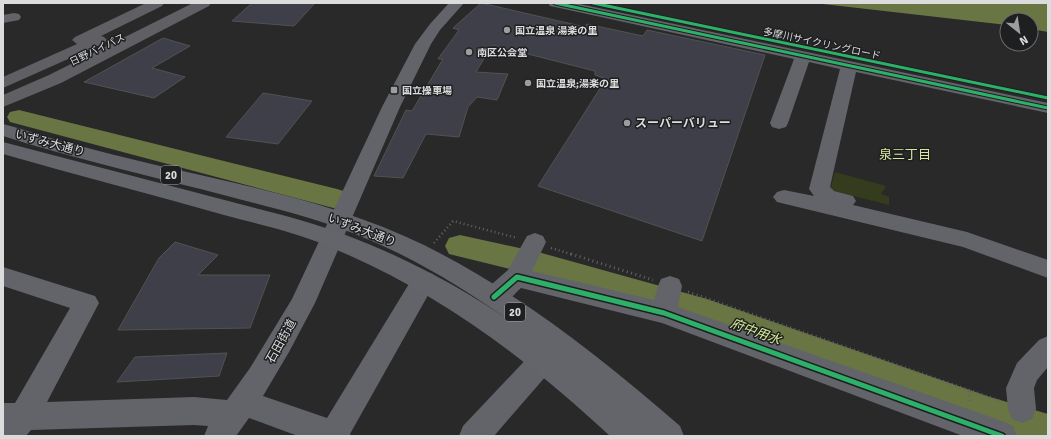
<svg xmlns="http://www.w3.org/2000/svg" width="1051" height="439" viewBox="0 0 1051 439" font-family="Signika,'Noto Sans JP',sans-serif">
<rect width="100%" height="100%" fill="#29292a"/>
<polygon fill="#353c1d" points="835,172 886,186 881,194 889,197 889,205 830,190"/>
<polygon fill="#697543" points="814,3 1048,3 1048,32 1031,29 1031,20 1007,20 1007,25"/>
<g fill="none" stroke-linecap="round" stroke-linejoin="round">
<g fill="#697543" fill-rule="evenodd">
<polygon points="19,110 337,189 347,192 351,199 347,206 337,209 10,122 7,117 10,112"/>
<polygon points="460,235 538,252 707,299 990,397 1048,414 1048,436 999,436 702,325 538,276 449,254 445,246 449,238"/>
</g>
</g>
<g fill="#3e3f48" stroke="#525253">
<polygon points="252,3 315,3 294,26 232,21"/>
<polygon points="481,3 585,27 587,24 643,36 647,30 765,55 702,241 538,186 606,79 595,75 595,71 492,45 476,72 508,74 497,100 477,97 468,107 459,137 426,134 403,178 374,176 406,110 412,111 443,59 438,59 459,30 453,28"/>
<polygon points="163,38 190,46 152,68 185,77 154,98 84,82"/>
<polygon points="263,93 312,101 278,144 226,137"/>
<polygon points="175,242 218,255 198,275 270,275 250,328 118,330 159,258"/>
<polygon points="227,353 219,376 117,382 135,357"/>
</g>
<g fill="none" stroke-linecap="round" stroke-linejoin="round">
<g stroke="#636366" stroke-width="2.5" stroke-dasharray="1 3" stroke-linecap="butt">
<polyline points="434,243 453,221 517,238"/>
<polyline points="551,248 574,255"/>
</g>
<g stroke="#636366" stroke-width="3" stroke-dasharray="1 3.5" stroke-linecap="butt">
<polyline points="571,254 653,280"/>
<polyline points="688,292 1000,401"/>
<polyline points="969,391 969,402"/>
</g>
<g fill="#63646a" fill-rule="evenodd">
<polygon points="449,3 464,3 440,30 431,44 400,107 315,303 289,352 263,396 327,418 415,274 424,271 433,274 436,281 350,434 351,436 298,436 249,418 236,436 204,436 208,426 194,425 31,430 26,436 3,436 3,403 15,403 70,308 3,286 3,267 95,296 99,303 47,402 194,397 227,400 250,368 292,299 382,107 415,44 430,24"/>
<polygon points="548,3 575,3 1048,103 1048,113 856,72 830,187 834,191 853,196 856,201 853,205 967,232 1048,260 1048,278 963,247 777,202 773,197 777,192 784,190 814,196 809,189 840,69 809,62 788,123 786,127 779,129 772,127 770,123 794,59 555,7 550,6"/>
<polygon points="14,13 19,14 21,17 19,20 3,23 3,15"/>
<path d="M535 233 543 236 546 242 532 271 654 300 658 286 661 279 670 276 679 279 682 286 678 307 1002 421 1013 426 1017 436H963L662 323 521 288C509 299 503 310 485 304L482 297 485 290 508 270 527 236Z"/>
<polygon points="1048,336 1048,367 1037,380 1034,388 1036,409 1032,419 1022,423 1012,419 1008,409 1006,388 1017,363 1039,340"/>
<polygon points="543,348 553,352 557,360 553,368 494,436 459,436 463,426 533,352"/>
</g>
<path fill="#64646b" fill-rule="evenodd" d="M3 124C23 129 42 136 61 141 94 150 127 158 160 166 249 186 342 205 424 245 518 292 601 357 680 426L684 436H610C523 356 436 290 325 245 293 232 258 224 224 215 150 194 76 175 3 154V142L286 216C365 237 441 274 509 320 464 289 418 260 367 239 324 220 277 209 231 197 155 177 78 160 3 136Z"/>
<g fill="#606064" fill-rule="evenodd">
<polygon points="146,3 164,3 162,6 101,36 104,37 107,40 104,43 3,88 3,77 77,44 72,40 75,37"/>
<polygon points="193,3 211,3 209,6 61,83 3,107 3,95 49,75"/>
</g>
<g stroke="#1e1f21" stroke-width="5">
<g id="cycleway-far1">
<polyline points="555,3 1048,108"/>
<polyline points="593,3 1048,98"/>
</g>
</g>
<g stroke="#1e1f21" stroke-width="8">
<polyline id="cycleway" points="494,297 517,277 664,313 1002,436"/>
</g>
<use href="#cycleway-far1" stroke="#2db169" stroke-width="3"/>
<use href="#cycleway" stroke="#2db169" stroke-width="5"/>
</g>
<g fill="#9d9d9e" stroke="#1e1f21" stroke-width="1.5">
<circle cx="507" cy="30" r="4"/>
<circle cx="469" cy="52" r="4"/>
<circle cx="528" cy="83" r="4"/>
<rect x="390" y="86" width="8" height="8" rx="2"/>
<circle cx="627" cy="123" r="4"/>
</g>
<g text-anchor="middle" stroke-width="3" stroke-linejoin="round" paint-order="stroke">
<g font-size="10" font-weight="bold" fill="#dcdcdd" stroke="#1e1f21" text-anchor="start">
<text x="515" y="34">国立温泉 湯楽の里</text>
<text x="477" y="56">南区公会堂</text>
<text x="536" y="87">国立温泉;湯楽の里</text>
<text x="402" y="94">国立操車場</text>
</g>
<g font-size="10" fill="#dcdcdd" stroke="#1e1f21">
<text transform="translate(822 43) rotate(12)" y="4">多摩川サイクリングロード</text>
<text transform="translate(97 49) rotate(-26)" y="4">日野バイパス</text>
</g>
<g fill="#1e1f21" stroke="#a3a3a5" stroke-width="1">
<rect x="161" y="166" width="20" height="18" rx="3"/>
<rect x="505" y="303" width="20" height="18" rx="3"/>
</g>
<g font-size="11" font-weight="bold" fill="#dcdcdd">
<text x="171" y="179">20</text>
<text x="515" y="316">20</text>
</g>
<g font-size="12" font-weight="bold" fill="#dcdcdd" stroke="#1e1f21" text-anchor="start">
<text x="635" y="127">スーパーバリュー</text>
</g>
<g font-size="12" fill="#dcdcdd" stroke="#1e1f21">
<text transform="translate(50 143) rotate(15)" y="4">いずみ大通り</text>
<text transform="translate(362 230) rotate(21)" y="4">いずみ大通り</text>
<text transform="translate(281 341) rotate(-61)" y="4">石田街道</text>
</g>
<g font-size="13" fill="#d5e89d" stroke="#1e1f21">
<text x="905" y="159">泉三丁目</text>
</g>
<g font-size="13" font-style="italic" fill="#d6eb97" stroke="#1e1f21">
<text transform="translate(756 331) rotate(20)" y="5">府中用水</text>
</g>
</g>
<rect width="1051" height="439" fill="none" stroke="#dcdcdd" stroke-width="8"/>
<g transform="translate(1019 32) rotate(150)"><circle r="19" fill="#1e1f21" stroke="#6a6b6c"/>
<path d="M0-3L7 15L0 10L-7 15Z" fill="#9d9d9e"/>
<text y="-6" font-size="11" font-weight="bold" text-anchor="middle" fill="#dcdcdd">N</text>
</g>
</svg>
